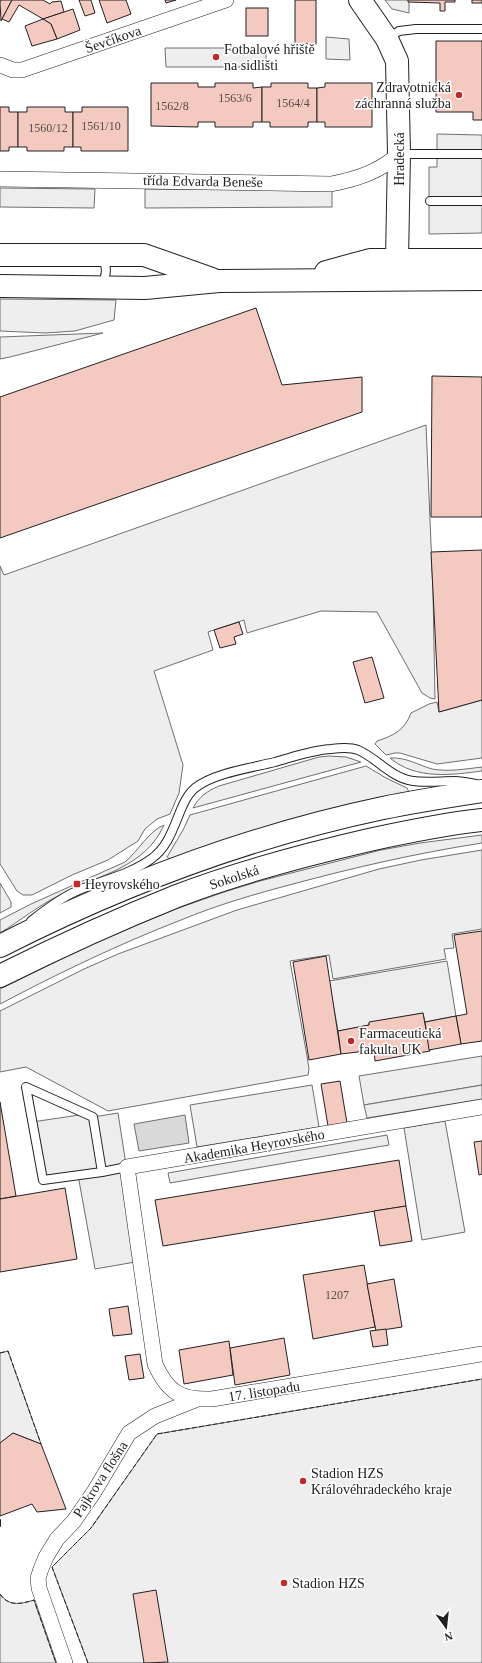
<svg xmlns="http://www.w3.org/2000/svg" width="482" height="1663" viewBox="0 0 482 1663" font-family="'Times New Roman',serif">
<rect width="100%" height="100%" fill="#fff"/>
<g fill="#eee" stroke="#6f6f6f">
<polygon points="385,0 409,0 409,13 392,9"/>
<polygon points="326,37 349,39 350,60 326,59"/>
<polygon points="266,48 266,67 166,67 165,48"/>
<polygon points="0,299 116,300 114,320 75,331 45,333 0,331"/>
<polygon points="103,333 10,357 0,359 0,337"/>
<polygon points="426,425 433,591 435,699 430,698 422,693 377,612 321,611 247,633 244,620 208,632 213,650 154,671 183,765 179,793 170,814 157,819 145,829 138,841 108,860 72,875 32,895 23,895 17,891 0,864 0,566 4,575"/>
<path d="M482 700V758L437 764 400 753H395L386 755 375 744 377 741C393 736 405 730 411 713L429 704 437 702 439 712Z"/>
<path d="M329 756 346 757 361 762 193 808C199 797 207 791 219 786L319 757Z"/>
<path d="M390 758C406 757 418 765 432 769 449 772 465 769 482 767V771C451 775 416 780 390 758Z"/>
<polygon points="366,766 386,778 407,788 409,792 170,859 167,857 183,830 190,815"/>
<path d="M164 825C145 868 98 875 60 895 39 905 20 921 0 933V920L31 904 125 862C138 851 150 830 164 825Z"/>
<path d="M482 835V843C418 853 356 867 293 884 255 894 217 905 181 920 119 944 59 973 0 1004V989L94 943 173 910 224 892 260 881 381 850 420 843Z"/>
<polygon points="482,850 482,929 452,934 454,948 444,949 446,959 333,979 329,955 290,961 307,1056 309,1069 308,1075 108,1111 26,1067 0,1072 0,1011 84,969 118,954 237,910 379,869 421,860"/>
<polygon points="0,883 11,902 11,907 0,913"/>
<polygon points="482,1056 482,1085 364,1105 359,1076"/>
<polygon points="312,1085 319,1127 197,1147 190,1105"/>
<polygon points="8,1351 41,1444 13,1433 0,1443 0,1353"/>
<polygon points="482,1379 482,1663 88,1663 52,1567 91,1528 157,1434"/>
<path d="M0 1594C9 1607 21 1604 34 1600L56 1663H0Z"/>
</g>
<g fill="#ededed" stroke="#6f6f6f">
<polygon points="437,134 482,135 482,233 429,234 429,167 437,167"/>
<polygon points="0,188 95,189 94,208 0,207"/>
<polygon points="145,189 332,190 332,207 145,208"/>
<polygon points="447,961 456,1016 425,1022 423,1013 369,1023 369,1025 338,1031 329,981"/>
<polygon points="482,1085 482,1099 367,1118 364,1105"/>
<polygon points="118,1113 141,1261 95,1269 78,1175 43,1180 32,1122 86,1114 93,1117"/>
<polygon points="445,1121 465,1232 422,1240 404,1128"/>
<polygon points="387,1135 389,1145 170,1183 168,1173"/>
</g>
<polygon fill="#d9d9d9" stroke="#6f6f6f" points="185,1115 189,1143 139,1151 134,1124"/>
<g fill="#f3c9c0" stroke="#222">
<polygon points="1,0 12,0 1,21 0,2"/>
<polygon points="12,0 43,0 50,4 52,2 61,1 64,12 43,19 19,5 9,22 2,19"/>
<polygon points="79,0 91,0 95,13 85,16"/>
<polygon points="99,0 126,0 131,14 107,23"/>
<polygon points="165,0 176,0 166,3"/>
<rect x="295" y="0" width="21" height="44"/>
<polygon points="408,0 455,0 455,2 445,2 445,11 440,11 440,3 408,2"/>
<rect x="472" y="0" width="10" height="3"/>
<rect x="246" y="8" width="22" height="28"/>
<polygon points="73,9 80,30 57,39 51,24 43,19"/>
<polygon points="43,19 51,24 57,39 32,46 25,26"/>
<polygon points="436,41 482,41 482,120 473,120 473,112 436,112"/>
<polygon points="151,83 198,83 198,87 215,87 215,83 253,83 253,88 262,87 262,122 253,122 253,127 215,127 215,122 198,122 198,127 151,126"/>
<polygon points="271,83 308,83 308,88 317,88 317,122 308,122 308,127 270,127 270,122 262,122 262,87 271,87"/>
<polygon points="325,83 372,83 372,127 325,127 325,122 317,122 317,88 325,87"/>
<polygon points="0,107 9,107 9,112 18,112 18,147 9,147 9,151 0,151"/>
<polygon points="27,107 65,107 65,112 73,112 73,147 64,147 64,151 27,151 27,147 18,147 18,112 27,112"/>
<polygon points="82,107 128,107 128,151 81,151 81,147 73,147 73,112 82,112"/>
<polygon points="256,308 282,385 362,377 362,412 0,538 0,397"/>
<polygon points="432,376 482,377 482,517 431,517"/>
<polygon points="482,550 482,700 439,712 431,552"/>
<polygon points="239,622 243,634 234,637 236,644 220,648 214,630"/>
<polygon points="372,657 384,698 365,703 353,662"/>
<polygon points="482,931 482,1041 461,1044 456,1016 467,1014 454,935"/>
<polygon points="326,956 341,1054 309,1060 293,962"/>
<polygon points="423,1013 430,1051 375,1061 374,1050 341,1054 338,1031 369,1025 369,1022"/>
<polygon points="456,1016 461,1044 429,1050 425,1022"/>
<polygon points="340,1081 347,1123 328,1126 321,1084"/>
<polygon points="0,1102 16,1196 0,1199"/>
<polygon points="482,1141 482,1174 479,1175 474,1142"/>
<polygon points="399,1160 406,1206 163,1246 155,1200"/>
<polygon points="65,1188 77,1259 0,1272 0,1199"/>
<polygon points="406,1206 412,1241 380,1246 374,1211"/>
<polygon points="364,1265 375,1327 313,1339 303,1275"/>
<polygon points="394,1279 402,1327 376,1331 367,1284"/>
<polygon points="128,1306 132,1334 113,1336 109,1309"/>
<polygon points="386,1329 388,1345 373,1347 370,1331"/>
<polygon points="284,1338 290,1375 235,1385 230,1348"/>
<polygon points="229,1341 233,1375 184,1384 179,1350"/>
<polygon points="140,1354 144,1378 129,1380 125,1356"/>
<polygon points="13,1433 41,1444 66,1509 37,1512 32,1504 0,1516 0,1443"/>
<polygon points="156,1590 168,1662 144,1663 133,1594"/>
</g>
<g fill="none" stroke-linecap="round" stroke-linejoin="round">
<g stroke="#222" stroke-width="10">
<g id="lane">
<polyline points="387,39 399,31 416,29 482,29"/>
<polyline points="399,154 482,154"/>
<polyline points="430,201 482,201"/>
<path d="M101 257C108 267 107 275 101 285"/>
<path d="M31 921C46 909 62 897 79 890 103 880 131 874 151 859 177 841 176 804 195 788 214 773 251 768 275 762 293 757 312 750 331 749 339 748 350 747 358 750 377 758 391 778 413 781 427 783 441 781 455 781 462 781 469 783 476 784"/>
<polyline points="102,1172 43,1180 26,1087 93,1117 102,1172 127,1167"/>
</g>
</g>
<g stroke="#222" stroke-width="16">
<g id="street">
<polyline points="0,65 13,70 22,70 226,0"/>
<path d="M0 179 331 184C357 179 379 172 399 154"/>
<path d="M482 1107 127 1167 155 1364C168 1393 181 1400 212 1399L482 1354"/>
<polyline points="65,1663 39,1588 38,1578 41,1569 46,1557 57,1539 74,1521 94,1492 129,1433 155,1416 195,1400"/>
</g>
</g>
<g stroke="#222" stroke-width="24">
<g id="secondary">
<polyline points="360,0 387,39 397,61 399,154 397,259 408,279"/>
<polyline points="0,255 144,255 212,279"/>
<polyline points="326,272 370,260 482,260"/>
<polyline points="0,286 145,288 219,281 482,279"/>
</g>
</g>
<g stroke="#222" stroke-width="24">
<g id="primary">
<path d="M0 946C122 884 250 836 383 808 416 801 449 796 482 791"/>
<path d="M0 976C58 947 117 920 177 896 239 872 304 855 369 840 406 832 444 824 482 820"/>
</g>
</g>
<use href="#lane" stroke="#fff" stroke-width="8"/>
<use href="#street" stroke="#fff" stroke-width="15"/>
<use href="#secondary" stroke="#fff" stroke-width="22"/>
<use href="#primary" stroke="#fff" stroke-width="22"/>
<g stroke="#222" stroke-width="1" stroke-dasharray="5 2" stroke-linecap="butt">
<polyline points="0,1353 8,1351 41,1444"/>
<path d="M0 1594C9 1607 21 1604 34 1600L56 1663"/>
<polyline points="88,1663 52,1567 91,1528 157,1434 482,1379"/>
</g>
<polyline stroke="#222" stroke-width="2" points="0,1520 0,1526"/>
</g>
<g fill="#c62828" stroke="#fff" stroke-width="1.5">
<circle cx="216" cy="57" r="4"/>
<circle cx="459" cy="95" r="4"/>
<rect x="73" y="880" width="8" height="8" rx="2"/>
<circle cx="351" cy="1041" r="4"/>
<circle cx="303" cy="1481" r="4"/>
<circle cx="284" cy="1583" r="4"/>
</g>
<g text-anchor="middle" stroke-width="3" stroke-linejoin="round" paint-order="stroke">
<g font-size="12" fill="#564c4a">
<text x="235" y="102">1563/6</text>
<text x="293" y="107">1564/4</text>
<text x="172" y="110">1562/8</text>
<text x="101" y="130">1561/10</text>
<text x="48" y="132">1560/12</text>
<text x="337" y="1299">1207</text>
</g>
<g font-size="14" fill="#222" stroke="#fff">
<text transform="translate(113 39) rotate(-19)" y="5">Ševčíkova</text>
<text transform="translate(399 159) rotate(-90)" y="5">Hradecká</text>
<text transform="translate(203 181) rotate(1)" y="5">třída Edvarda Beneše</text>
<text transform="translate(234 877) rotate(-18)" y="5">Sokolská</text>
<text transform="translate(254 1146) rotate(-10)" y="5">Akademika Heyrovského</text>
<text transform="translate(264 1391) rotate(-9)" y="5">17. listopadu</text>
<text transform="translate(100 1479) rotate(-57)" y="5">Pajkrova flošna</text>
</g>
<g font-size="14" fill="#222" stroke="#fff" text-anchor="start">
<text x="224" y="54">Fotbalové hřiště<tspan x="224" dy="16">na sidlišti</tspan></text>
<text x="451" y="92" text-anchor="end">Zdravotnická<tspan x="451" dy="16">záchranná služba</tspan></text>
<text x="85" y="889">Heyrovského</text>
<text x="359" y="1038">Farmaceutická<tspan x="359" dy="16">fakulta UK</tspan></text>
<text x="311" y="1478">Stadion HZS<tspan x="311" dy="16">Královéhradeckého kraje</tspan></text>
<text x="292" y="1588">Stadion HZS</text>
</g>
</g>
<g transform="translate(446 1627) rotate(165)" stroke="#ffffff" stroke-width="3" paint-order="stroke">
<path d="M0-3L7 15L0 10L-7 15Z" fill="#222222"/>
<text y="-6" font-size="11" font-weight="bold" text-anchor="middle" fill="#222222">N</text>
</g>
</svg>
